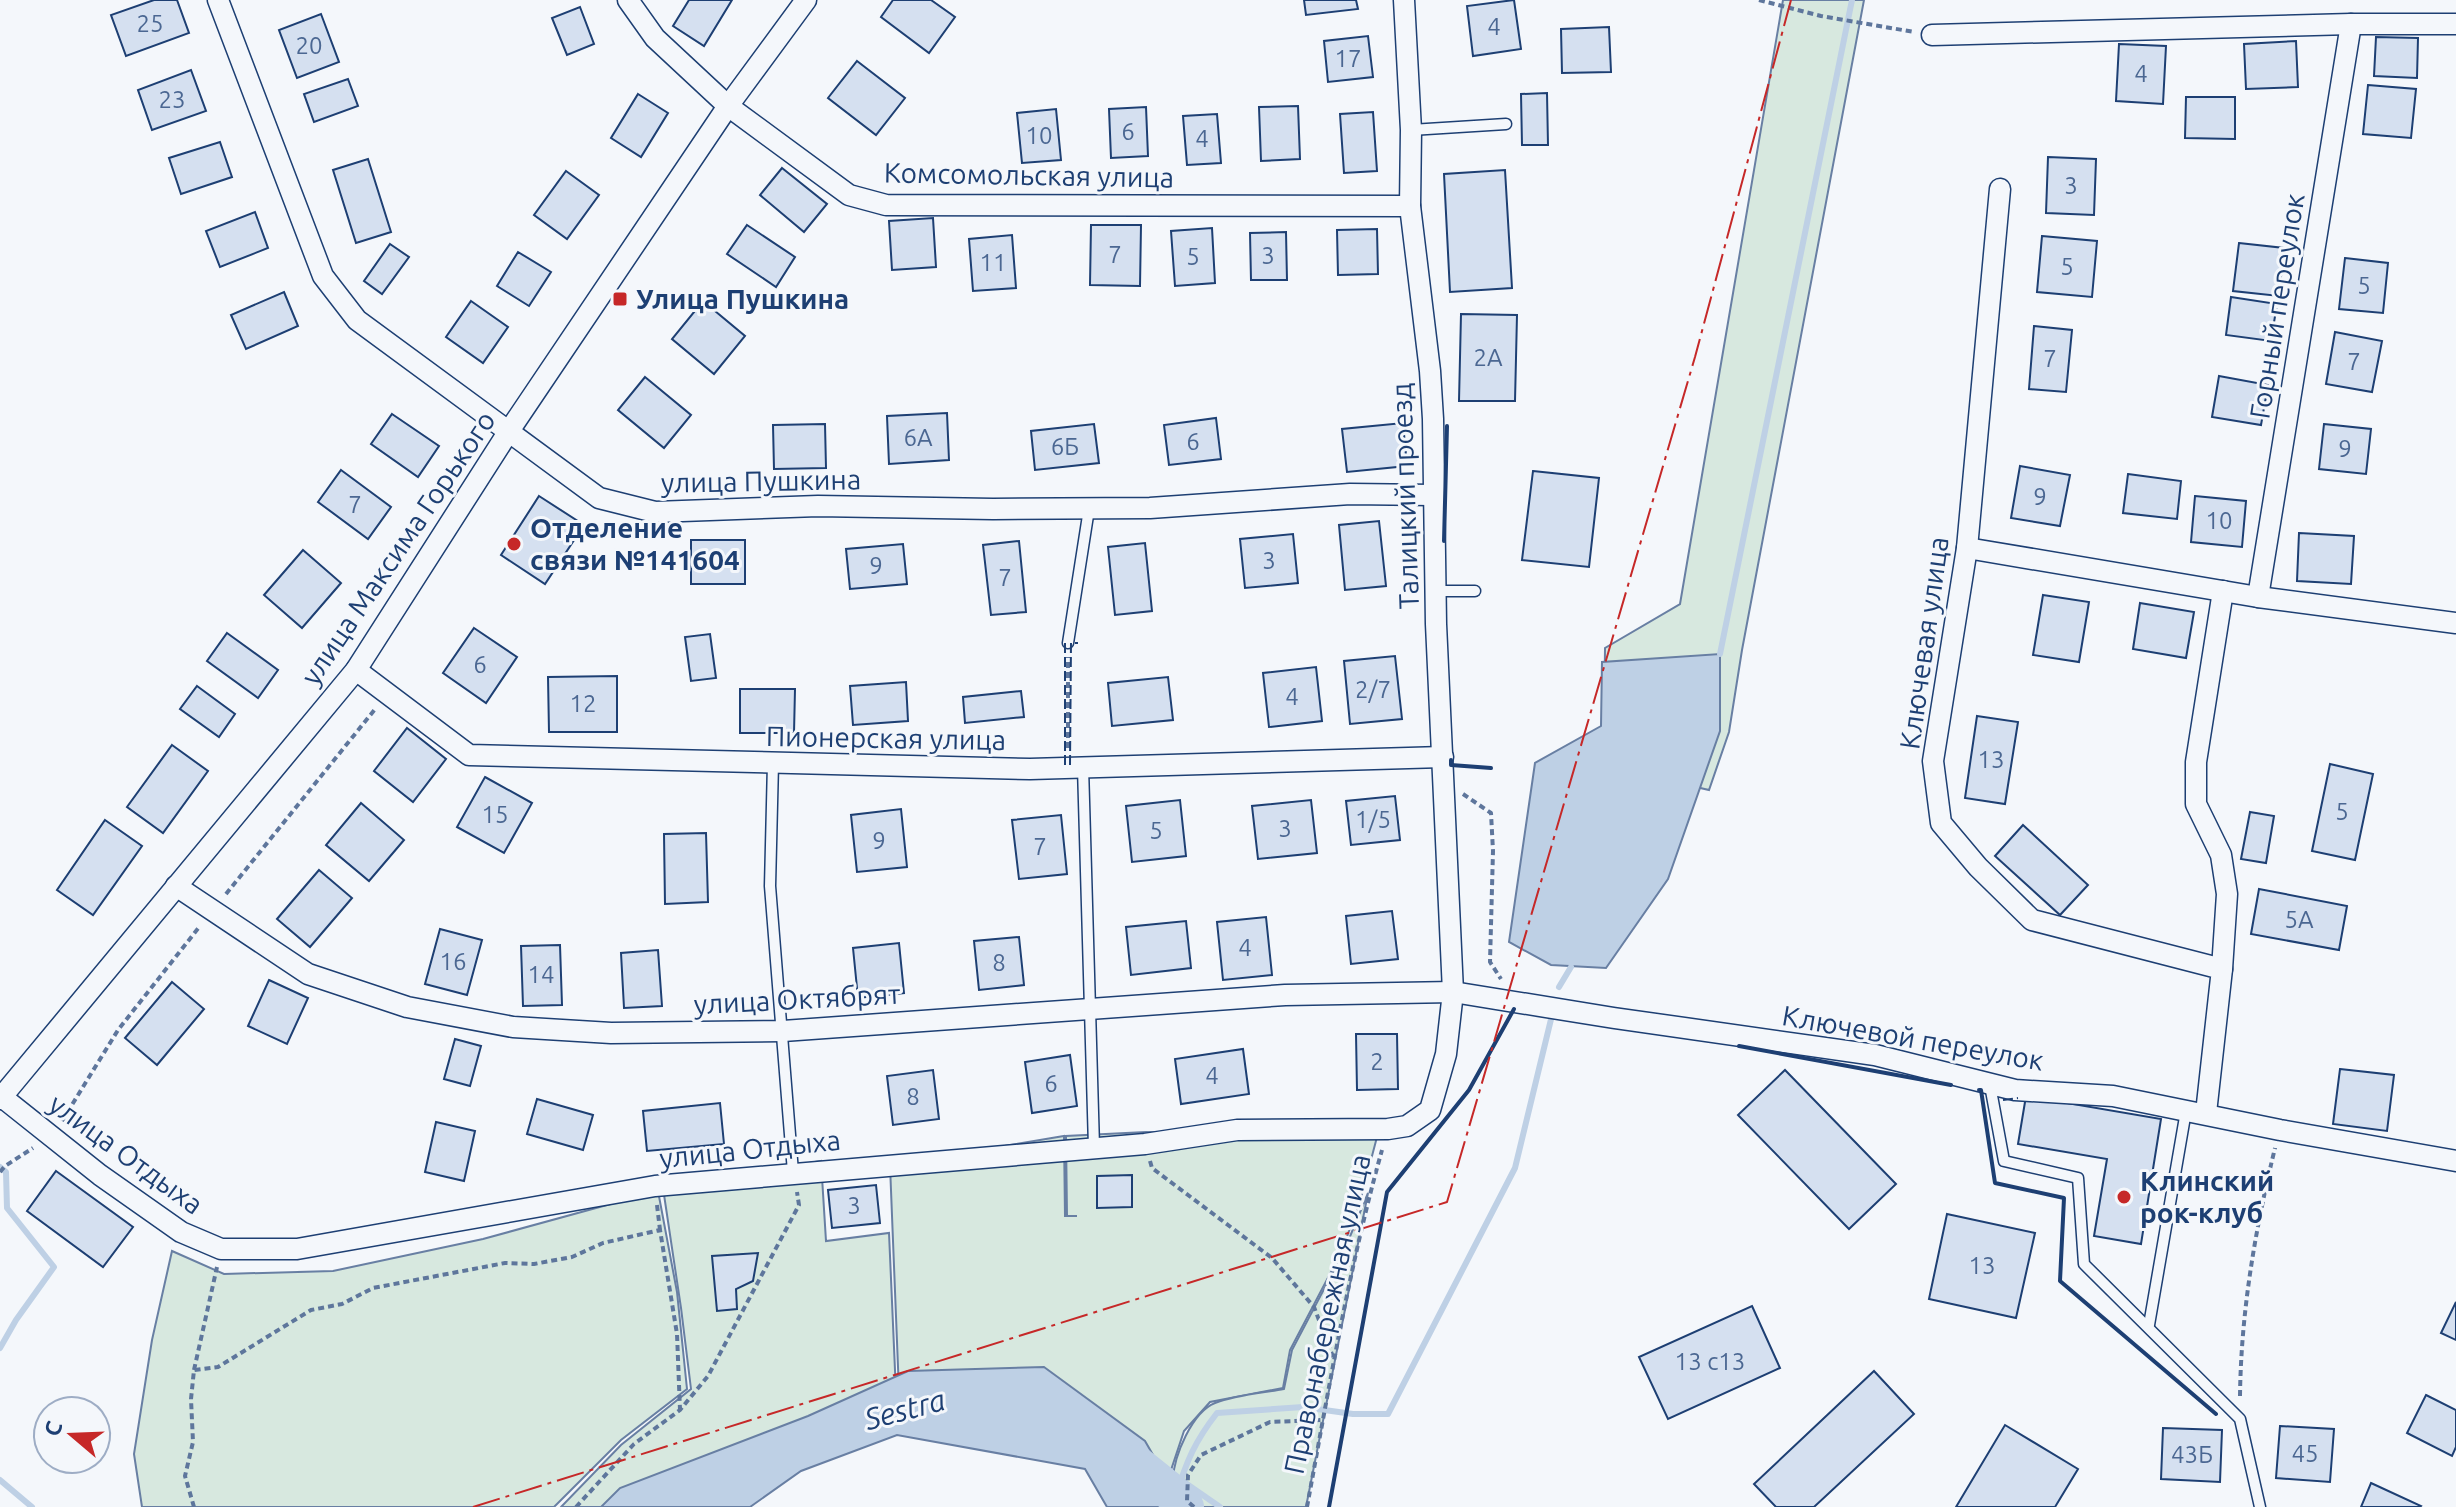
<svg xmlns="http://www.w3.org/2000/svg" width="2456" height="1507" viewBox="0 0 2456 1507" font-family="Ubuntu,sans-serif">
<rect width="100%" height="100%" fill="#f4f7fb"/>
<g fill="#d7e8df" stroke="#687fa3" stroke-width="2">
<polygon points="1783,0 1864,0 1742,650 1729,732 1709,790 1580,760 1604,742 1605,648 1680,604"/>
<polygon points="1146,1132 1377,1137 1362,1194 1342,1251 1290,1350 1283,1388 1210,1402 1184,1431 1170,1473 1057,1378 899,1392 890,1165 1064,1136 1065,1216 1077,1216 1067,1216 1066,1136"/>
<polygon points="821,1161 826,1241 889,1233 896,1393 679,1507 561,1507 621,1445 691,1389 681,1308 663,1188"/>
<polygon points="658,1191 677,1292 687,1389 621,1440 554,1507 142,1507 134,1454 152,1340 172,1251 224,1274 333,1271 483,1239"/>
<path d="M1368 1193 1306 1507H1187L1172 1491 1057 1403 943 1394 822 1432 702 1507H686L806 1431 934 1387 1053 1393 1173 1479C1174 1456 1192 1412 1215 1403 1236 1395 1262 1393 1284 1389L1292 1350 1344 1251Z"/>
</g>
<g fill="#bed0e5" stroke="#687fa3" stroke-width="2">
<polygon points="1720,654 1720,731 1668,879 1606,968 1551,965 1509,942 1535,763 1601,726 1602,662"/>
<polygon points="1044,1367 1145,1441 1183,1507 1107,1507 1085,1469 897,1435 801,1471 750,1507 601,1507 620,1488 808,1416 908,1371"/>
</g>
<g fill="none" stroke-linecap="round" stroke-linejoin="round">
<g stroke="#bed0e5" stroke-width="6">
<polyline points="1720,654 1852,0"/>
<polyline points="1559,987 1571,967"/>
<polyline points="0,1167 6,1172 7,1208 54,1267 16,1320 0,1348"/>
<polyline points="0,1480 32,1507"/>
<polyline points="1181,1480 1220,1507"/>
<path d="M1176 1496C1186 1462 1195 1441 1217 1413L1303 1407 1353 1414H1388L1515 1168 1553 1011"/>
</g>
<polyline stroke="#bed0e5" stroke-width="38" points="1136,1464 1176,1496 1185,1507"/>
</g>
<g fill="#d5e0f0" stroke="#1d3f73" stroke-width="2">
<polygon points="154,0 177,0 189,33 126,56 111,15"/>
<polygon points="689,0 732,0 704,46 673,26"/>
<polygon points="893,0 931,0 955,17 929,53 881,17"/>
<polygon points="1304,0 1356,0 1358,9 1306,15"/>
<polygon points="1514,0 1521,49 1473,56 1467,6"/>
<polygon points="580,7 594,44 567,55 552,18"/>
<polygon points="321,14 339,62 297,78 279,30"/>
<polygon points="1609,27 1611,72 1562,73 1561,29"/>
<polygon points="1368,36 1373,77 1328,82 1324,41"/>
<polygon points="2376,37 2418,38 2417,78 2374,76"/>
<polygon points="2296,41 2298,87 2246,89 2244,44"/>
<polygon points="2119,44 2166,46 2163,104 2116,101"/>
<polygon points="857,61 905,98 876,135 828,98"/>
<polygon points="191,70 206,111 152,130 138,90"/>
<polygon points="348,79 358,106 314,122 304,94"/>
<polygon points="2368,85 2416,89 2411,138 2363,134"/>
<polygon points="1547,93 1548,145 1522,145 1521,94"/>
<polygon points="638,94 668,113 641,157 611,138"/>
<polygon points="2186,97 2235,97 2235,139 2185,138"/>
<polygon points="1298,106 1300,159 1261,161 1259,107"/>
<polygon points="1146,107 1148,156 1111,158 1109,109"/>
<polygon points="1056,109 1061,160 1022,163 1017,113"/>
<polygon points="1373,112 1377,171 1344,173 1340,114"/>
<polygon points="1217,114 1221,163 1187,165 1183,116"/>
<polygon points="220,142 232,177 181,194 169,158"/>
<polygon points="2048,157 2096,159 2094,215 2046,213"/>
<polygon points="368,159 391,232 356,243 333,170"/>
<polygon points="782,168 827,204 804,232 760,195"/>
<polygon points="1505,170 1512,288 1450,292 1444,174"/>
<polygon points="566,171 599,195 567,239 534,215"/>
<polygon points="255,212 268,248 220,267 206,231"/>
<polygon points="933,218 936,267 892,270 889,221"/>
<polygon points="747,225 795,257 776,287 727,254"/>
<polygon points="1091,225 1141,225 1140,286 1090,285"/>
<polygon points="1212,228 1215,283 1175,286 1171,231"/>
<polygon points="1377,229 1378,274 1338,275 1337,230"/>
<polygon points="1286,232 1287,280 1251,280 1250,233"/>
<polygon points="1012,235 1016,288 973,291 969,239"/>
<polygon points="2042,236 2097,241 2092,297 2037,292"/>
<polygon points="2239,243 2284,248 2279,296 2233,291"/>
<polygon points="390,244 409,257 382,294 364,281"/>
<polygon points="518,252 551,272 529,306 497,286"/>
<polygon points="2345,258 2388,263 2383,313 2339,309"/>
<polygon points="284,292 298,326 246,349 231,315"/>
<polygon points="2231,297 2277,304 2271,341 2226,335"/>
<polygon points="471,301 508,327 483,363 446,337"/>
<polygon points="703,301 745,336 714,374 672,339"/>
<polygon points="1461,314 1517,315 1515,401 1459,401"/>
<polygon points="2034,326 2072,330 2066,392 2029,389"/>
<polygon points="2335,332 2382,341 2372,392 2326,384"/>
<polygon points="2219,376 2268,385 2261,425 2212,417"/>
<polygon points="645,377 691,415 664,448 618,410"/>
<polygon points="947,413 949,460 889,464 887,416"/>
<polygon points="392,414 439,446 418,477 371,444"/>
<polygon points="1216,418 1221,459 1169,465 1164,425"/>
<polygon points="1403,423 1407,466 1347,472 1342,429"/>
<polygon points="825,424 826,468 774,469 773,425"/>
<polygon points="1094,424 1099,463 1035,470 1031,431"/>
<polygon points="2324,424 2371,429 2366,474 2319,469"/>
<polygon points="2020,466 2070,475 2060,526 2011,518"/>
<polygon points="341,470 391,507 368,539 318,502"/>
<polygon points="1533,471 1599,478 1589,567 1522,560"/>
<polygon points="2128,474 2181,481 2177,519 2123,513"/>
<polygon points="539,496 584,525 545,584 501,555"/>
<polygon points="2195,496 2246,501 2242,547 2191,542"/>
<polygon points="1379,521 1386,586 1345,590 1339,525"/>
<polygon points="2299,533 2354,536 2351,584 2297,581"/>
<polygon points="1293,534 1298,583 1245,588 1240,539"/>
<rect x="691" y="540" width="54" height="44"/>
<polygon points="1019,541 1026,612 991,615 983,545"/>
<polygon points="1145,543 1152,611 1115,615 1108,547"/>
<polygon points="903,544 907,584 850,589 846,549"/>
<polygon points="303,550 341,583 302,628 264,595"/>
<polygon points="2043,595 2089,602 2079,662 2033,655"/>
<polygon points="2140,603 2194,612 2186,658 2133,649"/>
<polygon points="474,628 517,657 486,703 443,673"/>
<polygon points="227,633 278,670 258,698 207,661"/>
<polygon points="710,634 716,678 691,681 685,637"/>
<polygon points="1395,656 1402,719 1350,724 1344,661"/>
<polygon points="1316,667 1322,721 1269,727 1263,673"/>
<polygon points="617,676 617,732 549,732 548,677"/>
<polygon points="1168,677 1173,720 1112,726 1108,683"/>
<polygon points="906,682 908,721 853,725 850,686"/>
<polygon points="197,686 235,714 219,737 180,709"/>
<polygon points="740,689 795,689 794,733 740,733"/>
<polygon points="1021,691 1024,717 965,723 963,697"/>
<polygon points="1977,716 2018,722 2005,804 1965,798"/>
<polygon points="407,728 446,759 413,802 374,771"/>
<polygon points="172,745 208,771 163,833 127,807"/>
<polygon points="2330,764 2373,774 2355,860 2312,851"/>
<polygon points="485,777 532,803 504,853 457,827"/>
<polygon points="1395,796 1400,840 1351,845 1346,801"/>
<polygon points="1180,800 1186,856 1132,862 1126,806"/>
<polygon points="1311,800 1317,853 1258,859 1252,806"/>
<polygon points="361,803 404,840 369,881 326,845"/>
<polygon points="901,809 907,867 857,872 851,815"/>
<polygon points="2250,812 2274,816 2266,863 2241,859"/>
<polygon points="1061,815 1067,874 1019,879 1012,820"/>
<polygon points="105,820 142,846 93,915 57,890"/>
<polygon points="2023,825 2088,885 2060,915 1995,856"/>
<polygon points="706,833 708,902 665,904 664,834"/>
<polygon points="319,870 352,898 310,947 277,919"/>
<polygon points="2259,889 2347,906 2339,950 2251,934"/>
<polygon points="1392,911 1398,959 1351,964 1346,916"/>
<polygon points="1266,917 1272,975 1223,980 1217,922"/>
<polygon points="1186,921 1191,968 1131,975 1126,927"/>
<polygon points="440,929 482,940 467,995 425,984"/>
<polygon points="1019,937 1024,985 979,990 974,941"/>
<polygon points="899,943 904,993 858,998 853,948"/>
<polygon points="560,945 562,1005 523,1006 521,946"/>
<polygon points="658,950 662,1006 624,1008 621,953"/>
<polygon points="269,980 308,998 287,1044 248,1026"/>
<polygon points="172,982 204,1009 157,1065 125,1038"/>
<polygon points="1356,1034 1397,1034 1398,1089 1357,1090"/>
<polygon points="455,1039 481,1046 470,1086 444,1079"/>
<polygon points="1243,1049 1249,1094 1181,1104 1175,1059"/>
<polygon points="1070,1055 1077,1106 1032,1113 1025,1062"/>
<polygon points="2340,1069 2394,1075 2387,1131 2333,1124"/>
<polygon points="933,1070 939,1119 893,1125 887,1076"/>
<polygon points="1785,1070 1896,1184 1849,1229 1738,1115"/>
<polygon points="2026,1096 2161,1119 2141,1244 2094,1236 2107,1159 2018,1144"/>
<polygon points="537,1099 593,1115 583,1150 527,1134"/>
<polygon points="720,1103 724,1144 647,1151 643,1111"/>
<polygon points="436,1122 475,1131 464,1181 425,1172"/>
<polygon points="56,1171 133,1227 103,1267 27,1211"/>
<polygon points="1132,1175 1132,1207 1097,1208 1097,1176"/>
<polygon points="876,1185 880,1223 832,1228 828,1190"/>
<polygon points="1947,1214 2035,1233 2016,1318 1929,1299"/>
<polygon points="758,1253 753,1281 736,1289 737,1309 717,1311 712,1256"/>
<polygon points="2456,1302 2456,1340 2441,1333"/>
<polygon points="1752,1306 1780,1368 1668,1419 1639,1357"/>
<polygon points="1874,1371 1914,1414 1814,1507 1776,1507 1754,1484"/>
<polygon points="2426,1395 2456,1410 2456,1447 2452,1456 2407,1433"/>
<polygon points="2005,1425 2078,1469 2055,1507 1956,1507"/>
<polygon points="2280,1426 2334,1429 2330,1482 2276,1478"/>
<polygon points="2163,1428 2222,1430 2220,1482 2161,1479"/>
<polygon points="2371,1483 2421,1506 2420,1507 2361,1507"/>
</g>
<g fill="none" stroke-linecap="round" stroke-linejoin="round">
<g stroke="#1d3f73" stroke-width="13">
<g id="lane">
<polyline points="1411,130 1506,124"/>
<polyline points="1436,591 1475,591"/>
<polyline points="1068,643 1089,509"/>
<polyline points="773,763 770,886 793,1172"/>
<polyline points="1083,767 1094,1147"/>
<polyline points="1990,1085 2004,1161 2078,1178 2084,1264 2240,1419 2260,1507"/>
<polyline points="2149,1325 2186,1111"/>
</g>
</g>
<g stroke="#1d3f73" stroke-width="23">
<g id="street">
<polyline points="218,0 323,276 357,320 599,498 655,512 818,506 993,509 1150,508 1350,494 1433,495"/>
<polyline points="628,0 655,38 728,106 849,195 886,205 1410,206"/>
<polyline points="1932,35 2351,24 2456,24"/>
<polyline points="2000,189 1967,548 1933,761 1941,823 1978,867 2032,920 2222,969 2206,1113"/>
<polyline points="1967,548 2258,597 2456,623"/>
<polyline points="2258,597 2351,24"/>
<polyline points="356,670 469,755 1030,769 1443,757"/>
<polyline points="176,886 308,974 407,1007 513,1027 611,1033 783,1031 1285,995 1453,992 1614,1018 1875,1055 2015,1090 2113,1096 2280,1130 2456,1161"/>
<polyline points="2222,969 2227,894 2221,855 2196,804 2196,762 2223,591"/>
<polyline points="2,1097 100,1175 181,1232 221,1249 297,1249 655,1186 1145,1144 1237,1130 1388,1129 1407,1126 1430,1110 1446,1054 1453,992 1436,624 1433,419 1430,371 1410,206 1411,130 1404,0"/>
<polyline points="0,1099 356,670 509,431 728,106 806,0"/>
</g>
</g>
<g stroke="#5e769c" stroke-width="4" stroke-dasharray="6 4" stroke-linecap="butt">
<polyline points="1759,0 1821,16 1914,32"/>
<polyline points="1068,748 1068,657"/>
<polyline points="1463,794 1491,813 1493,851 1490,962 1501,979"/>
<polyline points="226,894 376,708"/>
<polyline points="62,1121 118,1030 200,926"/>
<polyline points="1150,1161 1152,1168 1272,1258 1314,1307 1333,1357"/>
<polyline points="0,1172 5,1166 33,1148"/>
<polyline points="657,1205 660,1230"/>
<polyline points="194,1370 217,1267"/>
<path d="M2240 1396C2241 1312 2255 1230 2275 1148"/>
<polyline points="194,1507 185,1476 193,1442 191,1399 194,1370 218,1367 311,1310 342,1304 373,1288 505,1263 534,1264 572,1257 603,1243 660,1230 677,1334 680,1410"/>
<polyline points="576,1507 634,1444 680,1410 708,1376 799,1205 797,1192"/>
<polyline points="1194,1507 1187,1501 1188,1475 1201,1455 1270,1422 1323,1420"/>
<path d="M1307 1507C1329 1388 1349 1267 1382 1150"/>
</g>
<use href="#lane" stroke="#f4f7fb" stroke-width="10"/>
<use href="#street" stroke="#f4f7fb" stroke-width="20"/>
<g stroke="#1d3f73" stroke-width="2" stroke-dasharray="10 4" stroke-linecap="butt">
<polyline points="1065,643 1065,766"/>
<polyline points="1070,765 1071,643 1078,643"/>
<polyline points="2003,1100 2018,1098"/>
</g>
<g stroke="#1d3f73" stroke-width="4">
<polyline points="1444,541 1447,426"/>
<polyline points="1451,760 1451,765 1491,768"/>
<polyline points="1739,1046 1951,1085"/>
<polyline points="1979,1090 1981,1090 1995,1183 2064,1198 2060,1281 2216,1414"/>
<polyline points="1329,1507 1387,1192 1469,1090 1514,1009"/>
</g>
<polyline stroke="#c62828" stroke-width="2" stroke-dasharray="28 6 4 6" stroke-linecap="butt" points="473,1507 1447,1202 1695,357 1791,0"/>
</g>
<g fill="#c62828" stroke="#f4f7fb" stroke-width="3">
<rect x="612" y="291" width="16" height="16" rx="4"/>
<circle cx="514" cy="544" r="8"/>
<circle cx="2124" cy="1197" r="8"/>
</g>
<g text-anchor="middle" stroke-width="6" stroke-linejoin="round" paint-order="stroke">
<g font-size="24" fill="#4b6792">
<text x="150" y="32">25</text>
<text x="1494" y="35">4</text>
<text x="309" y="54">20</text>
<text x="1348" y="67">17</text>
<text x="2141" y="82">4</text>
<text x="172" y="108">23</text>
<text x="1128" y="140">6</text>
<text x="1039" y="144">10</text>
<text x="1202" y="147">4</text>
<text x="2071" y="194">3</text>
<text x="1115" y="263">7</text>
<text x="1268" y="264">3</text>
<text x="1193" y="265">5</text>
<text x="993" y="271">11</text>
<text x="2067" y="275">5</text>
<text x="2364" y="294">5</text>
<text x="1488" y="366">2А</text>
<text x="2050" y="367">7</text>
<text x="2354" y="370">7</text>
<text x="918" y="446">6А</text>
<text x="1193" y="450">6</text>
<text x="1065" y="455">6Б</text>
<text x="2345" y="457">9</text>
<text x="2040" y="505">9</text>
<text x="355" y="513">7</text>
<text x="2219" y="529">10</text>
<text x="1269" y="569">3</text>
<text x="876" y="574">9</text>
<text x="1005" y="586">7</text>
<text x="480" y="673">6</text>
<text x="1373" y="698">2/7</text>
<text x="1292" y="705">4</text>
<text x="583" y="712">12</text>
<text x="1991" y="768">13</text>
<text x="2342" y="820">5</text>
<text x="495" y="823">15</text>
<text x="1373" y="828">1/5</text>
<text x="1285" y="837">3</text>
<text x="1156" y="839">5</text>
<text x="879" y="849">9</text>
<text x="1040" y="855">7</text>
<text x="2299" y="928">5А</text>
<text x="1245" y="956">4</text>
<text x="453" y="970">16</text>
<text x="999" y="971">8</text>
<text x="541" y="983">14</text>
<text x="1377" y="1070">2</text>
<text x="1212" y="1084">4</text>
<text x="1051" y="1092">6</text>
<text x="913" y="1105">8</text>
<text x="854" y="1214">3</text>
<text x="1982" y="1274">13</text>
<text x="1710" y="1370">13 с13</text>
<text x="2305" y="1462">45</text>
<text x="2192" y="1463">43Б</text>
</g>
<g font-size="28" fill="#1d3f73" stroke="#f4f7fb">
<text transform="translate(1029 175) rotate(1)" y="10">Комсомольская улица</text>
<text transform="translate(2277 306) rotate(-81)" y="10">Горный переулок</text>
<text transform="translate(761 481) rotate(-1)" y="10">улица Пушкина</text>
<text transform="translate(1405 496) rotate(-92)" y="10">Талицкий проезд</text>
<text transform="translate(398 548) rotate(-56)" y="10">улица Максима Горького</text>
<text transform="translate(1924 643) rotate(-82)" y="10">Ключевая улица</text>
<text transform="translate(886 738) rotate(1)" y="10">Пионерская улица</text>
<text transform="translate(797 999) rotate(-3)" y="10">улица Октябрят</text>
<text transform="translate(1913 1038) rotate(10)" y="10">Ключевой переулок</text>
<text transform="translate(750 1149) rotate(-6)" y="10">улица Отдыха</text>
<text transform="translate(126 1154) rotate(36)" y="10">улица Отдыха</text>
<text transform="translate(1327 1314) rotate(-78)" y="10">Правонабережная улица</text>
</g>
<g font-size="28" font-weight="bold" fill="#1d3f73" stroke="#f4f7fb" text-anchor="start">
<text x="636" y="309">Улица Пушкина</text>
<text x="530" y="538">Отделение<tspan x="530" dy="32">связи №141604</tspan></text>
<text x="2140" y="1191">Клинский<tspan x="2140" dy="32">рок-клуб</tspan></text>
</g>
<g font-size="30" font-style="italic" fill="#1d3f73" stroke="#f4f7fb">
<text transform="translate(905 1410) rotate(-15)" y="10">Sestra</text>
</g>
</g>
<g transform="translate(72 1435) rotate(289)"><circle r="38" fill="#f4f7fb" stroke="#9eadc5" stroke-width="2"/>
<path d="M0-6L14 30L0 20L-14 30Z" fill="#c62828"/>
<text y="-12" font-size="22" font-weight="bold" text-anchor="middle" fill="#1d3f73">С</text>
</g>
</svg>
